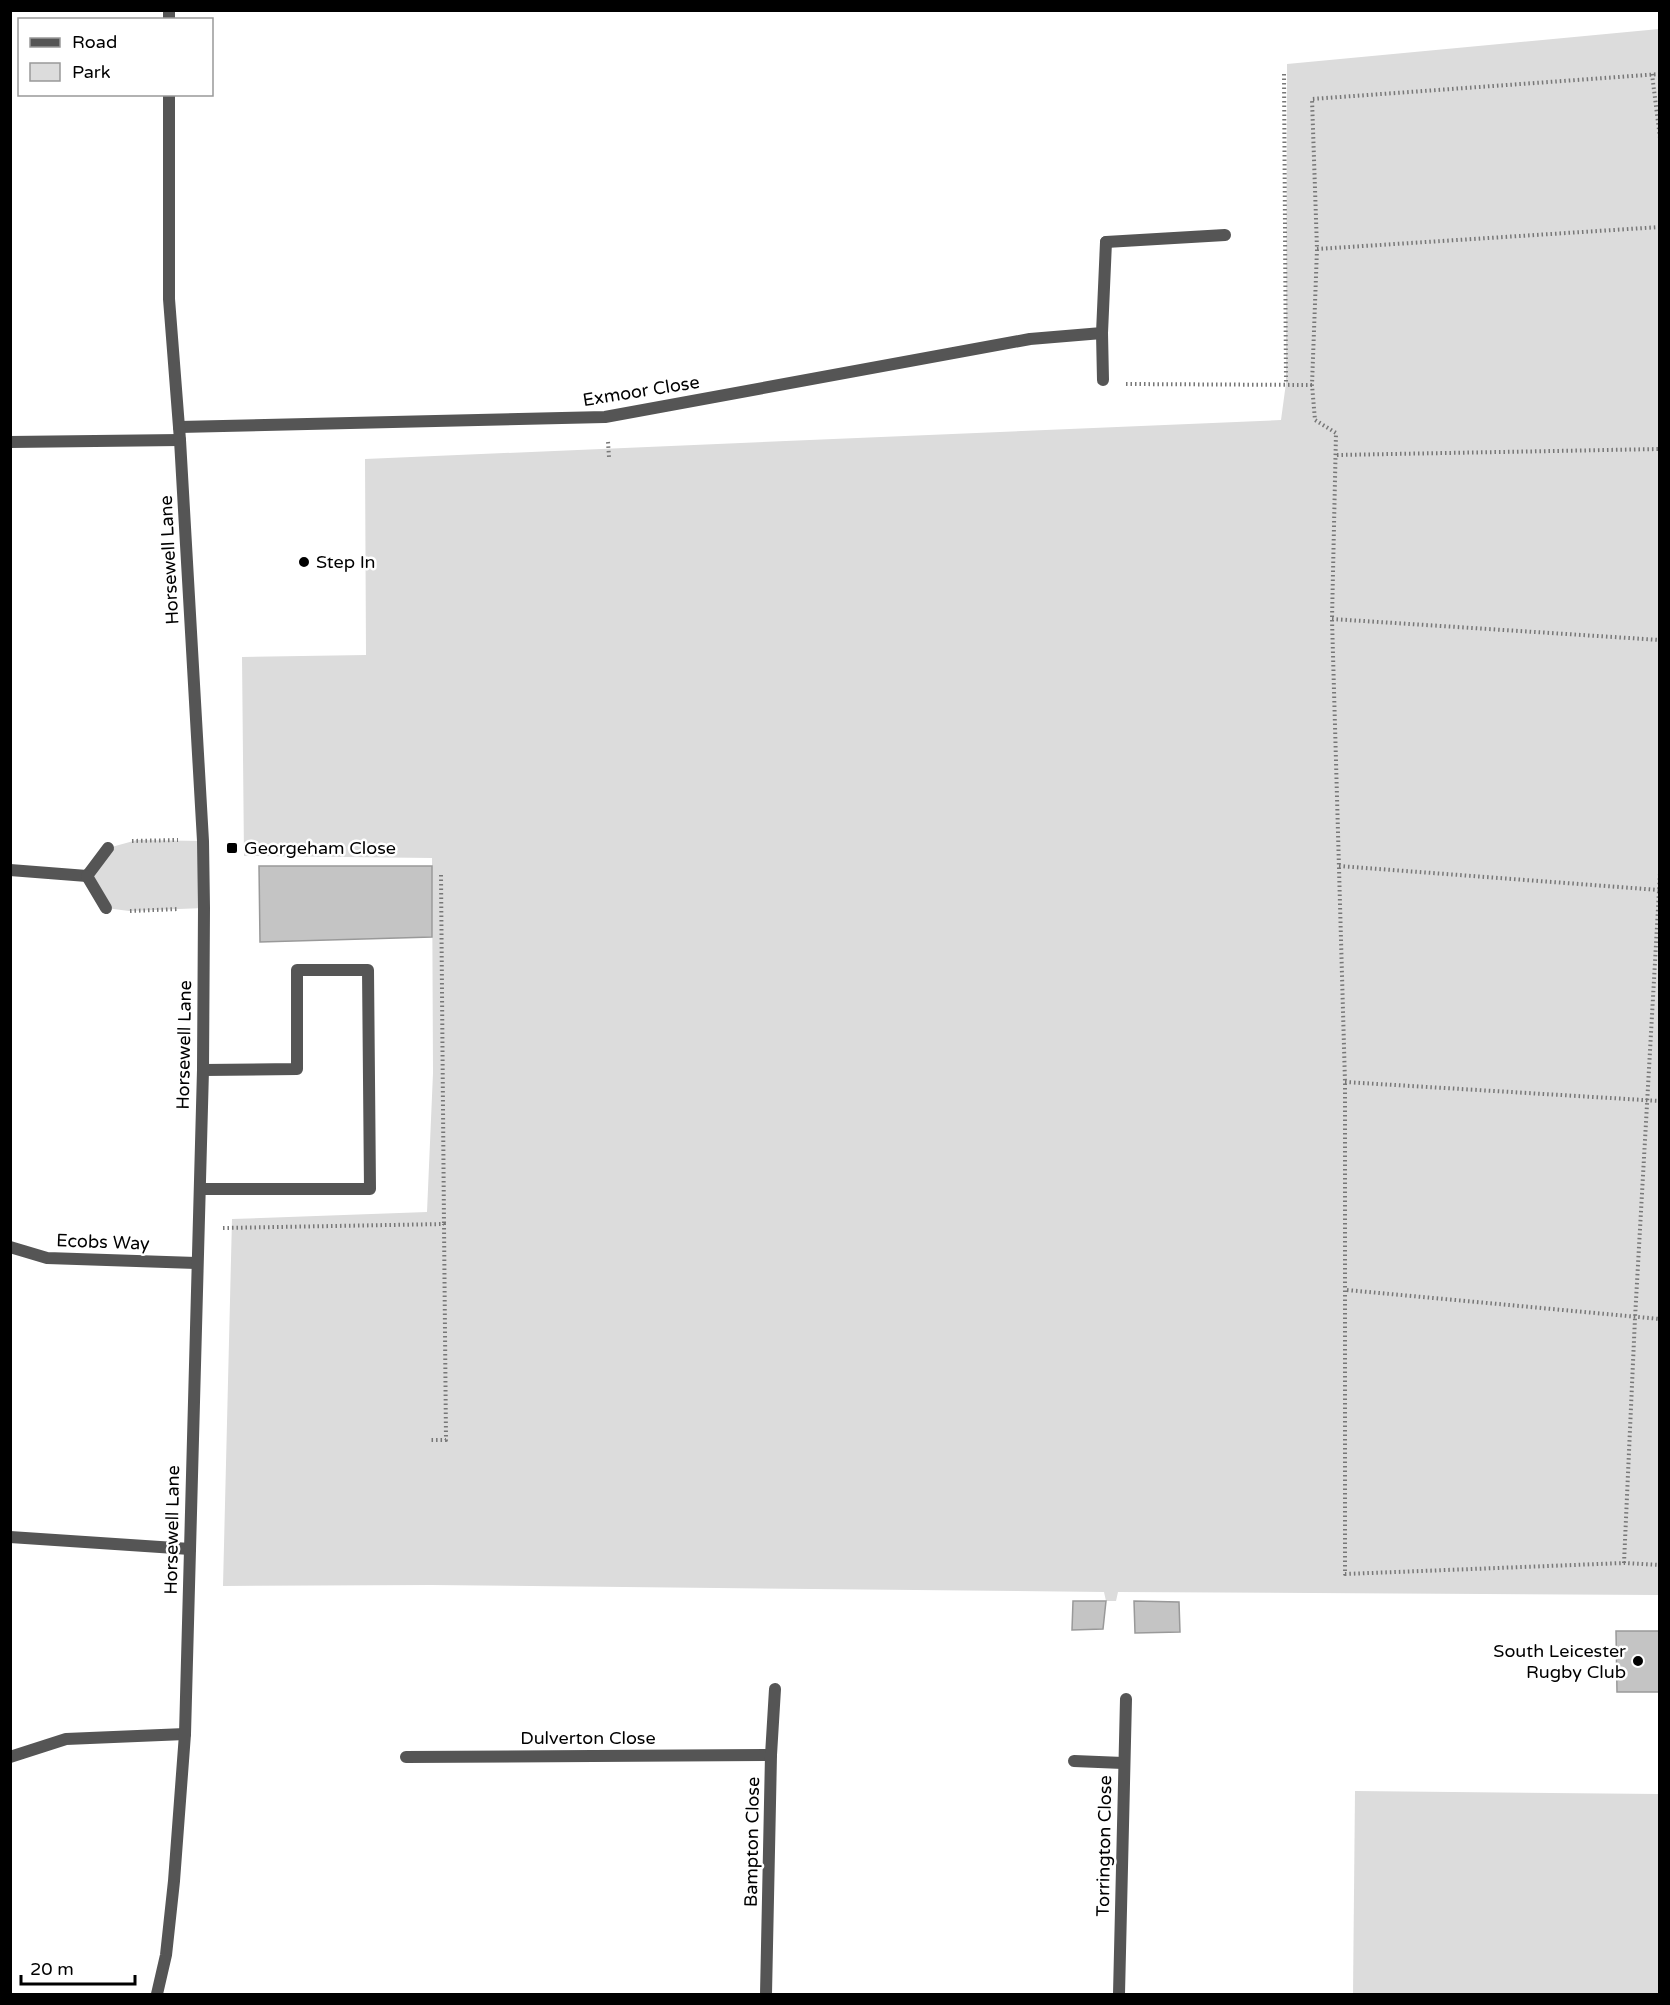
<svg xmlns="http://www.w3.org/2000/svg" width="1670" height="2005" viewBox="0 0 1670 2005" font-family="'Varela Round',sans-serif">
<rect width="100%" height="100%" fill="#fff"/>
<g fill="#dcdcdc">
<polygon points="1659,29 1659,1595 1118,1592 1116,1601 1106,1601 1104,1592 431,1585 223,1586 232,1219 427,1212 433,1073 432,858 244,856 242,657 366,655 365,459 1281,420 1286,383 1287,64"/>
<polygon points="137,840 203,841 204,908 129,911 106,908 87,876 108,848"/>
<polygon points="1355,1791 1659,1794 1659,1994 1353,1994"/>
</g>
<g fill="#c4c4c4" stroke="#999" stroke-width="1.5">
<polygon points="259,866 432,866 432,937 260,942"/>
<polygon points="1073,1601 1106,1601 1103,1629 1072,1630"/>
<polygon points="1134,1601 1179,1602 1180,1632 1135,1633"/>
<polygon points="1616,1631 1660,1631 1660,1692 1617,1692"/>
</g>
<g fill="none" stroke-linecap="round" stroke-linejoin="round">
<g stroke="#777" stroke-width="4" stroke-dasharray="1.5 3" stroke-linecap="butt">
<polyline points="1284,74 1286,383"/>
<polyline points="1652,74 1660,138"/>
<polyline points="1660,74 1312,99 1317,249 1312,385 1315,420 1336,433 1332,619 1345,1082 1345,1574 1624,1563 1660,1565"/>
<polyline points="1317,249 1660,227"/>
<polyline points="1126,384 1312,385"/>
<polyline points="608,442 609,457"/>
<polyline points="1337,455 1660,449"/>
<polyline points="1332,619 1660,640"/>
<polyline points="132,841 178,840"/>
<polyline points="1339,866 1659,890"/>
<polyline points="441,875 444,1224"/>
<polyline points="130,911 179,909"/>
<polyline points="1345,1082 1660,1101"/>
<polyline points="223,1228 444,1224 446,1440 431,1440"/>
<polyline points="1347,1290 1660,1319"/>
<polyline points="1624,1563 1635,1318 1660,873"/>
</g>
<g stroke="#555" stroke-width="12">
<polyline points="1106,242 1225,235"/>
<polyline points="200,1189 370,1189 368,970 297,970 297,1069 203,1070"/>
<polyline points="10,1537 190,1549"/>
</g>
<g stroke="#555" stroke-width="12">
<polyline points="169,10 169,20"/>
<polyline points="1102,333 1103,380"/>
<polyline points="179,427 605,417 1030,339 1102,333 1106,242"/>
<polyline points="10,442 180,440"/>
<polyline points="10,870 87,876 108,848"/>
<polyline points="87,876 106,908"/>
<polyline points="10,1247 47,1258 196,1263"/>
<polyline points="10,1757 66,1739 185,1734"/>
<polyline points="406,1757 771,1755"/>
<polyline points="1074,1761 1123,1763"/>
<polyline points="157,1994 166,1955 174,1881 185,1734 203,1070 204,908 203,841 180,440 169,299 169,94"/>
<polyline points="766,1994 771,1755 775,1689"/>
<polyline points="1119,1994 1126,1699"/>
</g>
</g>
<g fill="#000" stroke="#fff" stroke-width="2">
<circle cx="304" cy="562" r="6"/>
<rect x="226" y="842" width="12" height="12" rx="3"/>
<circle cx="1638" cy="1661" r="6"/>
</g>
<g text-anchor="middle" stroke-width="5" stroke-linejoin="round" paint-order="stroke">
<g font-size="18" fill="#000" stroke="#fff">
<text transform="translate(641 391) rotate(-9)" y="6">Exmoor Close</text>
<text transform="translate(169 560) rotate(-93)" y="6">Horsewell Lane</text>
<text transform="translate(184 1045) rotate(-89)" y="6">Horsewell Lane</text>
<text transform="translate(103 1242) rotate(2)" y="6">Ecobs Way</text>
<text transform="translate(172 1530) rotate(-89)" y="6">Horsewell Lane</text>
<text x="588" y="1744">Dulverton Close</text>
<text transform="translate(752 1842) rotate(-89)" y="6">Bampton Close</text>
<text transform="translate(1104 1846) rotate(-89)" y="6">Torrington Close</text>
</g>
<g font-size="18" fill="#000" stroke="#fff" text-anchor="start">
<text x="316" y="568">Step In</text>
<text x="244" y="854">Georgeham Close</text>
<text x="1626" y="1657" text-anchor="end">South Leicester<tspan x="1626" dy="21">Rugby Club</tspan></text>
</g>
</g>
<rect width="1670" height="2005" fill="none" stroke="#000000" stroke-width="24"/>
<rect x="18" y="18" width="195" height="78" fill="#ffffff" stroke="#999999" stroke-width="1.5"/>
<rect x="30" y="38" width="30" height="9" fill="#555555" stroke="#999999" stroke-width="1.5"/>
<text x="72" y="48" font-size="18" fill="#000000">Road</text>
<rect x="30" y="63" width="30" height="18" fill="#dcdcdc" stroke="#999999" stroke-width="1.5"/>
<text x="72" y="78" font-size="18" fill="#000000">Park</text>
<path d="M21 1975v9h114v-9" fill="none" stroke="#000000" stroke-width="3"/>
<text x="30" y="1975" font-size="18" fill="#000000" stroke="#ffffff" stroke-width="4.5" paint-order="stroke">20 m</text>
</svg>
